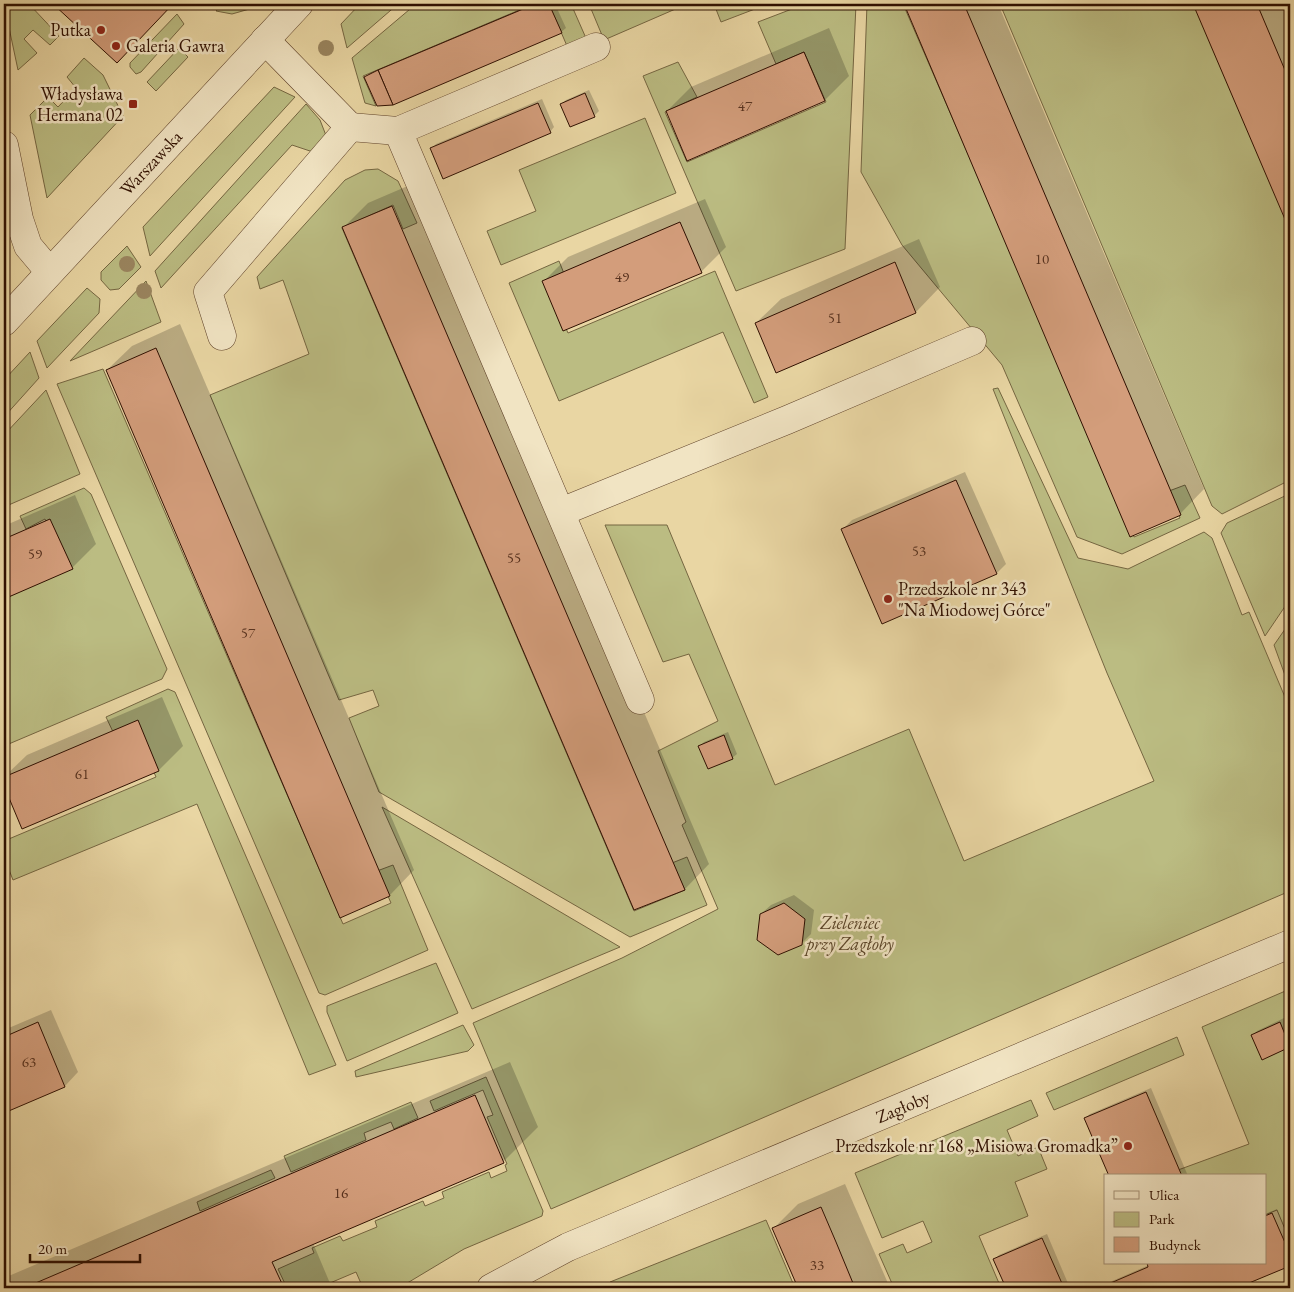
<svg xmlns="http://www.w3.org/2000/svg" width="1294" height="1292" viewBox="0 0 1294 1292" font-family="'EB Garamond',serif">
<rect width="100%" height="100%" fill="#e9d6a3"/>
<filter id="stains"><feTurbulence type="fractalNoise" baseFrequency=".004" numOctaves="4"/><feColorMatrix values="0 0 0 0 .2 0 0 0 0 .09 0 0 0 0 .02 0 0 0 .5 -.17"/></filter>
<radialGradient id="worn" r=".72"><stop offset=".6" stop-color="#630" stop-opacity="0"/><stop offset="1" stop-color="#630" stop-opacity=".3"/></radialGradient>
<g fill="#bbbc82" stroke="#756641">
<polygon points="4,4 29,4 59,36 50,45 33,30 24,39 37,53 18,70"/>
<polygon points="222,4 267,4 232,14 216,11"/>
<polygon points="360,4 398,4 347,48 341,24"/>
<polygon points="416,4 534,4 363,76 376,106 365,103 352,58"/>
<polygon points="549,4 571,4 589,45 570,53"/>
<polygon points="589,4 687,4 604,40"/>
<polygon points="714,4 768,4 721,22"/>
<polygon points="805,4 856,4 845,249 736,291 643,76 678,62 697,97 665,112 687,162 826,102 804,52 776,64 758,22"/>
<polygon points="867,4 903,4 1134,537 1180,518 1169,491 1185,485 1200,518 1122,554 1077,537 1002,365 902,245 861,172"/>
<polygon points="1000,4 1194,4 1290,225 1290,480 1222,514 1212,506"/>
<polygon points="177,14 184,24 141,72 136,74 130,67 130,63"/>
<polygon points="179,48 188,57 156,91 147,82"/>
<polygon points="84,58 103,75 123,116 47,198 30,115 48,97 58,107 76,88 67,77"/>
<polygon points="274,87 295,97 150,256 143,227"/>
<polygon points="306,104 320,120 327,138 313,152 292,145 161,288 155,271"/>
<polygon points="645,118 676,193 501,265 487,231 536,211 519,170"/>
<polygon points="378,169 398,181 417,223 403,229 393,205 342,228 634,911 685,890 672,863 687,857 707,905 630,937 379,792 349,718 379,706 373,690 339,700 210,395 309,354 283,280 260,289 257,277 345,180 365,170"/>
<polygon points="127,246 141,267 119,289 110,290 101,280 101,272"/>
<polygon points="559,261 565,276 546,284 568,333 715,271 768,397 754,403 723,332 559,401 509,283"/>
<polygon points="146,281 161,322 70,361"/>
<polygon points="87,288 100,299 99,313 47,368 37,341"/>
<polygon points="30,352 39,378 4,417 4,380"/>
<polygon points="103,369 343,924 391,903 377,871 393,865 428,950 325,995 319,993 57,384"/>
<polygon points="998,388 1078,558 1128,569 1204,532 1212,538 1242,615 1249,612 1290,709 1290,891 551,1209 473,1023 622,958 718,909 682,825 686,822 658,751 718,721 689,654 663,662 605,525 667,525 775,785 909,729 964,861 1154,781 1107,673 993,389"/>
<polygon points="46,390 80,474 4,507 4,435"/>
<polygon points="84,488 91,494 167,669 162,679 4,746 4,596 67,569 45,519 26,529 20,516"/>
<polygon points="1287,495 1290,503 1290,599 1265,636 1221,533 1227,523"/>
<polygon points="1290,622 1290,689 1274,645"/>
<polygon points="168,689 175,692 336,1065 309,1075 197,804 13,880 4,857 4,841 156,777 134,726 114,734 106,717"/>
<polygon points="382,807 620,947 472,1009"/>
<polygon points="436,963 458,1013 347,1061 327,1012 327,1006"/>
<polygon points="1290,989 1290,1241 1277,1210 1265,1215 1265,1176 1180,1176 1178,1170 1249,1144 1202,1027"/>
<polygon points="463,1025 474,1045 468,1051 356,1077 355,1071"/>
<polygon points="1177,1037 1184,1055 1054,1110 1046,1093"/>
<polygon points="486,1077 543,1211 542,1216 464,1249 399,1288 363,1288 356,1272 330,1283 332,1288 287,1288 278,1269 314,1253 312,1248 340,1236 343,1241 377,1227 375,1221 423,1201 425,1206 444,1198 442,1192 489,1172 491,1178 507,1171 505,1165 507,1164 487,1117 493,1115 483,1090 434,1111 430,1101"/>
<polygon points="1031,1100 1038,1116 1007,1130 1018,1156 1038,1147 1047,1169 1015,1182 1028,1216 979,1236 1001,1288 894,1288 879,1254 903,1244 907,1253 932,1242 923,1221 882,1238 855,1173"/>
<polygon points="411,1102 418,1118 394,1129 391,1122 364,1133 366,1140 291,1172 284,1156"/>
<polygon points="271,1170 275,1178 200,1211 197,1202"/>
<polygon points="766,1220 795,1288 613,1288 610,1282"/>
</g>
<g fill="#0003">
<polygon points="55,4 172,4 117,62"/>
<polygon points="532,4 555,4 566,28 561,32 366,77 370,73"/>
<polygon points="905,4 998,4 1204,489 1180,514 1131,536"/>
<polygon points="1194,4 1290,4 1290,228"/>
<polygon points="829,28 849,76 825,100 667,111 691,87"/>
<polygon points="589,90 599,111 594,116 561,104 566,100"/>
<polygon points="542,99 554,127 550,132 432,148 436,144"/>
<polygon points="417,182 709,864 685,889 635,909 344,227 368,203"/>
<polygon points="705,199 726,247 701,272 564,329 544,281 568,257"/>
<polygon points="919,239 940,287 916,312 777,371 756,323 781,299"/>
<polygon points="180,324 414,870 390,895 341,916 107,370 132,346"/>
<polygon points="965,472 1006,564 997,573 882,622 843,529 852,520"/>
<polygon points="75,495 96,544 72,568 4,598 4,526"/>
<polygon points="162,697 183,746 159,770 23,828 4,783 4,777 27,755"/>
<polygon points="728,732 737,754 732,758 700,746 704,742"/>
<polygon points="794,895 814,910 811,934 801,944 761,914 771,905"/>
<polygon points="4,960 8,971 4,975"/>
<polygon points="51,1010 78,1072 65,1086 4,1112 4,1030"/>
<polygon points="1284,1018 1290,1032 1290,1046 1263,1058 1253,1035 1257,1031"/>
<polygon points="510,1062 538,1127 503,1162 313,1243 332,1288 4,1288 4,1278"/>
<polygon points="1151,1088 1188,1176 1110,1176 1085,1118 1090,1114"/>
<polygon points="845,1184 890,1288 799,1288 773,1229 798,1204"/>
<polygon points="1277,1209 1290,1240 1290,1264 1234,1288 1096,1288 1149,1265 1265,1263 1265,1214"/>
<polygon points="1047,1234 1070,1288 1007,1288 994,1260 999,1255"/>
</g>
<g fill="#d39d7b" stroke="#2f0f00">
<polygon points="53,4 173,4 117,63"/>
<polygon points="535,4 549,4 562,33 393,105 378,70"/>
<polygon points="904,4 964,4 1181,515 1130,537"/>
<polygon points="1193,4 1257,4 1290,82 1290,231"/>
<polygon points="804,52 825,101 687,161 666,111"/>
<polygon points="378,70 393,105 377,106 364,77"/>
<polygon points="585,93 595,117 570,127 560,104"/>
<polygon points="538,103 551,133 443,179 430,148"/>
<polygon points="392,206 685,890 634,910 342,227"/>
<polygon points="680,222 702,273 563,331 542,281"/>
<polygon points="895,262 916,313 776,373 755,323"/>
<polygon points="156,348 390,896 340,918 106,370"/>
<polygon points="956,480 997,574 882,624 841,529"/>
<polygon points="50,519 73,569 4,599 4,539"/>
<polygon points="138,720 159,771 22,829 4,786 4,777"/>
<polygon points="724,735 733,759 708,769 698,746"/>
<polygon points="784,903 805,919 802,945 778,955 757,940 760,914"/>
<polygon points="38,1022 65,1087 4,1113 4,1037"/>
<polygon points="1280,1022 1290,1047 1262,1060 1251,1035"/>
<polygon points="1146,1092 1182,1176 1109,1176 1084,1118"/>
<polygon points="475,1095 504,1163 272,1262 284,1288 24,1288"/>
<polygon points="821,1207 836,1242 855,1288 798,1288 772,1228"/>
<polygon points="1272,1213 1290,1254 1290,1266 1237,1288 1099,1288 1148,1267 1147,1263 1265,1263 1265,1216"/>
<polygon points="1042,1238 1064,1288 1006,1288 993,1259"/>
</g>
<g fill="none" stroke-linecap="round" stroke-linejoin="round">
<g stroke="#5e4129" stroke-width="29">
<g id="minor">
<polyline points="350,127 398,131 596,47"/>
<polyline points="398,131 640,700"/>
<polyline points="4,145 19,219 28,246 49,271"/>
<polyline points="222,336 208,292 350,127 265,40"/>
<polyline points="561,512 787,420 972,341"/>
<polyline points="491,1288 568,1247 1290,944"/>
</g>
</g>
<g stroke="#5e4129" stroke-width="29">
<polyline id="tertiary" points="4,322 299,4"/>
</g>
<use href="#minor" stroke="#f1e4c3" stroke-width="28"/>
<use href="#tertiary" stroke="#f1e4c3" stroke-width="28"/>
</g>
<g fill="#9a855f">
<circle cx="326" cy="48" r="8"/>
<circle cx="127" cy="264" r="8"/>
<circle cx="144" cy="291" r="8"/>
</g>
<g fill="#8f2418" stroke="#f1e4c3" stroke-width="2">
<circle cx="101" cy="30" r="5"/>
<circle cx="116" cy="46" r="5"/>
<rect x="128" y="99" width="10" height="10" rx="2.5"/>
<circle cx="888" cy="599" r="5"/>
<circle cx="1128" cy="1146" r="5"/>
</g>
<g text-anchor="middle" stroke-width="5" stroke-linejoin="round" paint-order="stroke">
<g font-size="15" fill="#58321f">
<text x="745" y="111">47</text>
<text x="1042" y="264">10</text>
<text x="622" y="282">49</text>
<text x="835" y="323">51</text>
<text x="919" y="556">53</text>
<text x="35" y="559">59</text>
<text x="514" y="563">55</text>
<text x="248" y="638">57</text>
<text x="82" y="779">61</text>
<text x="29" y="1067">63</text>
<text x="341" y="1198">16</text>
<text x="817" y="1270">33</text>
</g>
<g font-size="18" fill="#2f0f00" stroke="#f1e4c3" text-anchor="end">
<text x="91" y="36">Putka</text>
<text x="126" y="52" text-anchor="start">Galeria Gawra</text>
<text x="123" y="100">Władysława<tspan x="123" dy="21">Hermana 02</tspan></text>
<text x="898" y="595" text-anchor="start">Przedszkole nr 343<tspan x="898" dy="21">"Na Miodowej Górce"</tspan></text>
<text x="1118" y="1152">Przedszkole nr 168 „Misiowa Gromadka”</text>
</g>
<g font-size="18" fill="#2f0f00" stroke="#f1e4c3">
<text transform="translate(151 163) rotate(-47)" y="6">Warszawska</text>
<text transform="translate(903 1107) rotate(-23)" y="6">Zagłoby</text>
</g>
<g font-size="18" font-style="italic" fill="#594327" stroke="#f1e4c3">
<text x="850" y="929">Zieleniec<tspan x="850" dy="21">przy Zagłoby</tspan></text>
</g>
</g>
<rect width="1294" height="1292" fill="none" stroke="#e9d6a3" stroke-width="20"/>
<rect x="5" y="5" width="1284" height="1282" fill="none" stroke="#2f0f00" stroke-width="2.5"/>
<rect x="10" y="10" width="1274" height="1272" fill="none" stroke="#2f0f00"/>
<rect x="1104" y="1174" width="162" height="90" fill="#f1e4c3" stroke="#a38f75"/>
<rect x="1114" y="1191" width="25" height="8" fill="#f1e4c3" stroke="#a38f75"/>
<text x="1149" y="1200" font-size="15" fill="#2f0f00">Ulica</text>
<rect x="1114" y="1212" width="25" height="15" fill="#bbbc82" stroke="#a38f75"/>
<text x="1149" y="1224" font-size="15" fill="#2f0f00">Park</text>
<rect x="1114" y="1237" width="25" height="15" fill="#d39d7b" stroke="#a38f75"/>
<text x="1149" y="1250" font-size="15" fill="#2f0f00">Budynek</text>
<path d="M30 1254v8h110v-8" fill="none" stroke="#2f0f00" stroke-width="2.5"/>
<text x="38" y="1254" font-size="15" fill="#2f0f00" stroke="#f1e4c3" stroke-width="4" paint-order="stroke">20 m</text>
<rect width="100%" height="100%" filter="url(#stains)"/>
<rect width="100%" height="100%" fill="url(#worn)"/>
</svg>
